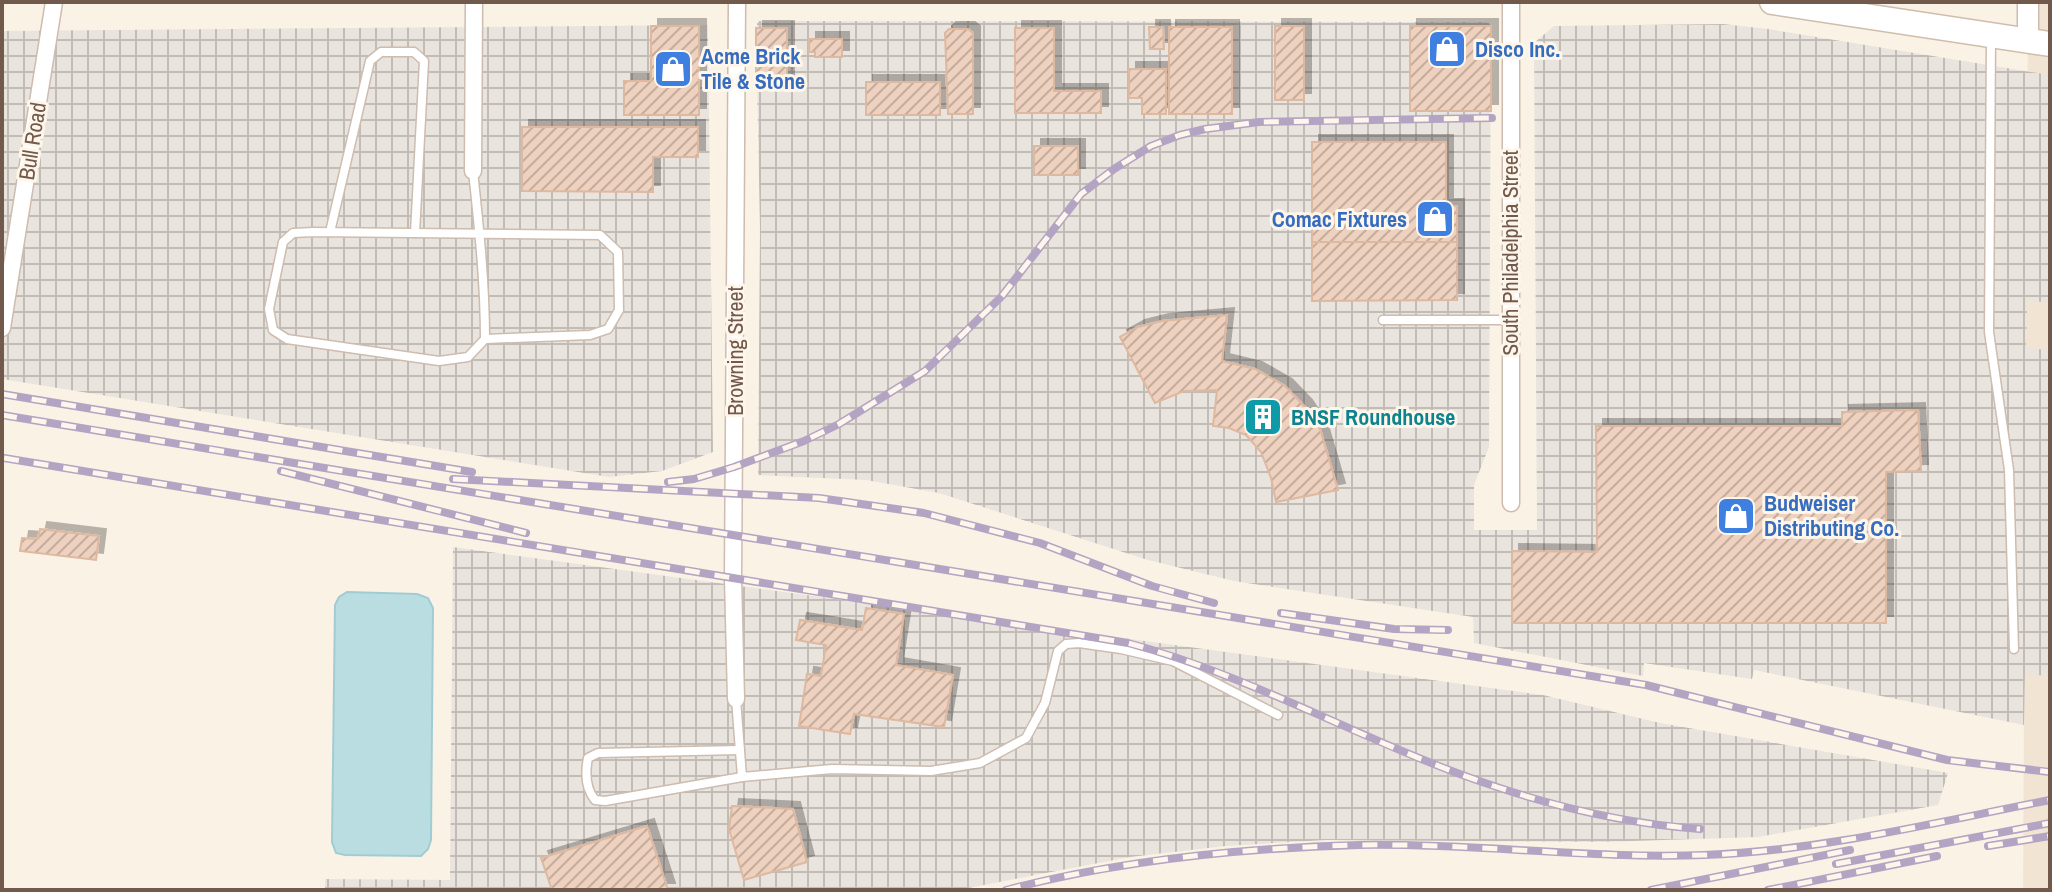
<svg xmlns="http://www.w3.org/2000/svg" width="2052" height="892" viewBox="0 0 2052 892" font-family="'Archivo Narrow',sans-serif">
<defs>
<pattern id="industrial-grid" width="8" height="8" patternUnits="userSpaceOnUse" patternTransform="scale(2)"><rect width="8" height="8" fill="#eae4de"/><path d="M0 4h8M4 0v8" fill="none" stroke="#c2bcb6"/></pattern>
<pattern id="building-hatch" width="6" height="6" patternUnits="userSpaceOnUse" patternTransform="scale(2)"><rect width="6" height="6" fill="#eed1be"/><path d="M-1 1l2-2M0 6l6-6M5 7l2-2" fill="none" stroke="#c5ad9d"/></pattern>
<filter id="shadow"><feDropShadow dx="7" dy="-7" stdDeviation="0" flood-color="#0004"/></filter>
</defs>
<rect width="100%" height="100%" fill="#faf2e4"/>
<polygon fill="#f2e4d3" points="2028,2 2050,2 2050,890 2023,890"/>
<g fill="url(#industrial-grid)">
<polygon points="758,21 1488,22 1491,26 1489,447 1474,485 1474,530 1537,530 1534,43 1554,26 1723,24 1768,29 2050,75 2050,303 2027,300 2026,347 2050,351 2050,677 2025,673 2024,725 1754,670 1752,679 1644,663 1643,676 1474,643 1473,617 1234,581 1148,560 939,493 866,480 758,475 760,229 756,28"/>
<polygon points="708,25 713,452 662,471 609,477 2,379 2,31"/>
<polygon points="453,547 1543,695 1660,723 1948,773 1938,805 1758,837 1600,842 1326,840 1226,846 1130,857 958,890 325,890 325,879 450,880"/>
</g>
<polygon fill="#badde2" stroke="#a1ccd3" stroke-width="2" points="347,592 417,594 428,598 433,608 431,840 428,849 421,856 345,855 336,853 332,842 335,605 339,597"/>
<g fill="url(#building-hatch)" stroke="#dfb8a0" stroke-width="2" filter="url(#shadow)">
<polygon points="651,26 699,26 699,115 624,115 624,81 651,81"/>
<rect x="1275" y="26" width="29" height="74"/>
<rect x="1410" y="26" width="81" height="85"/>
<polygon points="1149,27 1163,27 1164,49 1150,49"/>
<rect x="1169" y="27" width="63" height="87"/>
<rect x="756" y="28" width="31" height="59"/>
<polygon points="1015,28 1054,28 1054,91 1101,91 1101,113 1015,113"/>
<polygon points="949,29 968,29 973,33 973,114 948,114 945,33"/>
<polygon points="809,39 842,39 842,57 815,57 815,52 809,52"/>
<polygon points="1129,69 1166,69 1166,114 1142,114 1142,98 1129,98"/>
<rect x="866" y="82" width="74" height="33"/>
<polygon points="522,127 698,127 698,157 653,157 653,192 522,191"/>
<polygon points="1312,142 1446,142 1446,206 1457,206 1457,242 1312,242"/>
<rect x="1034" y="146" width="44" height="29"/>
<polygon points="1312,242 1457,242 1457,300 1312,301"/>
<polygon points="1227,315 1222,361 1255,369 1285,386 1305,407 1320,429 1338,490 1276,502 1271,478 1261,452 1246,435 1229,428 1213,426 1217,390 1184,391 1155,403 1120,337 1138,327 1162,321"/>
<polygon points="1918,410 1921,471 1886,472 1886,623 1512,623 1512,551 1597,552 1596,426 1842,426 1842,412"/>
<polygon points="40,529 99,536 96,560 20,551 22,538 38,539"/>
<polygon points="866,608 904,614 896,665 953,675 944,727 854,714 850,734 799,726 807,674 821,676 826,645 796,640 800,620 862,630"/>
<polygon points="732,806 793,809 807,862 744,880 729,829"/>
<polygon points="647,826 668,890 552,890 541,858"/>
</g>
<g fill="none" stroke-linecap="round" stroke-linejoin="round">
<g stroke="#cdbcaf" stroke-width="11">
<g id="service">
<polyline points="1991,37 1989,332 2009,470 2014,649"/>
<path d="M473 171C479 227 485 283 485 339L468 357 439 361 287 339 273 330 269 309 283 242 293 233 313 232 600 235 618 252 619 310 608 329 590 335 485 339"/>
<polyline points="330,232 370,61 381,52 414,52 424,61 415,233"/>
<polyline points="1383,320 1510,320"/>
<polyline points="736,699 742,777 832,769 931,771 980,763 1026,738 1045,703 1058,651 1066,644 1079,643 1121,649 1173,661 1278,715"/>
<path d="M740 750 598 753 588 758C585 773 586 789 595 800L605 801 742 777"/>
</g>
</g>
<g stroke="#cdbcaf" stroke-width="19">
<g id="minor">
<polyline points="1511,2 1511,503"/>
<polyline points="473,171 474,2"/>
<polyline points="2,328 54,2"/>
<polyline points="736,699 733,578 737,2"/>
</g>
</g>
<g stroke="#cdbcaf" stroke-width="23">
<polyline id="tertiary" points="2028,2 2028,41"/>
</g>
<g stroke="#d0bcac" stroke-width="27">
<polyline id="secondary" points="1772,2 2050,44"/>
</g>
<use href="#service" stroke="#fff" stroke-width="8"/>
<use href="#minor" stroke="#fff" stroke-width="16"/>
<use href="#tertiary" stroke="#fff" stroke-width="20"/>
<use href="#secondary" stroke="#fff" stroke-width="24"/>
<g stroke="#b4a4c3" stroke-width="8">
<g id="rail">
<polyline points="2,394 472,472"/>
<polyline points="2,415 1646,685 1947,760 2050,772"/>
<path d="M4 458 1128 643C1256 677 1371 746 1497 787 1563 809 1632 824 1700 829"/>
<polyline points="281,471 526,533"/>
<polyline points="453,479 819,498 924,513 1040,543 1152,586 1214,603"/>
<polyline points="668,482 694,479 734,467 804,441 839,424 925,371 1002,296 1081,194 1114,169 1151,146 1180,135 1205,129 1259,122 1492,118"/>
<polyline points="1281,613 1394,629 1448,630"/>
<polyline points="1988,846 2050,836"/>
<polyline points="1836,864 2050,823"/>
<path d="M1006 890C1120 860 1242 848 1359 845 1474 843 1589 859 1704 855 1821 851 1936 822 2050 800"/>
<polyline points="1651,890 1850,850"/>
<polyline points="1768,890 1937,856"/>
</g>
</g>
<use href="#rail" stroke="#fef6ea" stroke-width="5" stroke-dasharray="15" stroke-linecap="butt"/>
</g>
<defs>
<g id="shop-square" transform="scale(2)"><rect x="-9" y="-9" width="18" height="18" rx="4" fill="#3f7fe0" stroke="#fef6ea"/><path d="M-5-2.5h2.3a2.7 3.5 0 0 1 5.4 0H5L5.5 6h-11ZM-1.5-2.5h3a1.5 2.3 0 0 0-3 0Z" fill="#fff"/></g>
<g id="building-square" transform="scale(2)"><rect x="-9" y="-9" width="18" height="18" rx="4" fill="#0f9aa8" stroke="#fef6ea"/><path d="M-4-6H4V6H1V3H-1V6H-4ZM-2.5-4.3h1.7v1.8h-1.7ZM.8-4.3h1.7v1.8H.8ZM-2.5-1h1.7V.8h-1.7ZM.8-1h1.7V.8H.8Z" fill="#fff"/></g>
</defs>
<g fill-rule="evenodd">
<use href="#shop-square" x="1447" y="49"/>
<use href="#shop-square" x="673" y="69"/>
<use href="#shop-square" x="1435" y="219"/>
<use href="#building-square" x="1263" y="417"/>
<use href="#shop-square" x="1736" y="516"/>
</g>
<g text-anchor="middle" stroke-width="6" stroke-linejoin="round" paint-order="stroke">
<g font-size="22" font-weight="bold" fill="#366cbe" stroke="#fef6ea" text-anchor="start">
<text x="1475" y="57">Disco Inc.</text>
<text x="701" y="64">Acme Brick<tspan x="701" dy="25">Tile &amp; Stone</tspan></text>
<text x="1407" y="227" text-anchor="end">Comac Fixtures</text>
<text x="1764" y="511">Budweiser<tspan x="1764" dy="25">Distributing Co.</tspan></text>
</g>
<g font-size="22" fill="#71594c" stroke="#fef6ea">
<text transform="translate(32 141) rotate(-81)" y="8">Bull Road</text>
<text transform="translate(1510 253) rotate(-90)" y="8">South Philadelphia Street</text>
<text transform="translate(735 351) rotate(-90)" y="8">Browning Street</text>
</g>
<g font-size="22" font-weight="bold" fill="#0d838f" stroke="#fef6ea" text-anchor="start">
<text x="1291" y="425">BNSF Roundhouse</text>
</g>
</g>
<rect width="2052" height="892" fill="none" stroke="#71594c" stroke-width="8"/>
</svg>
